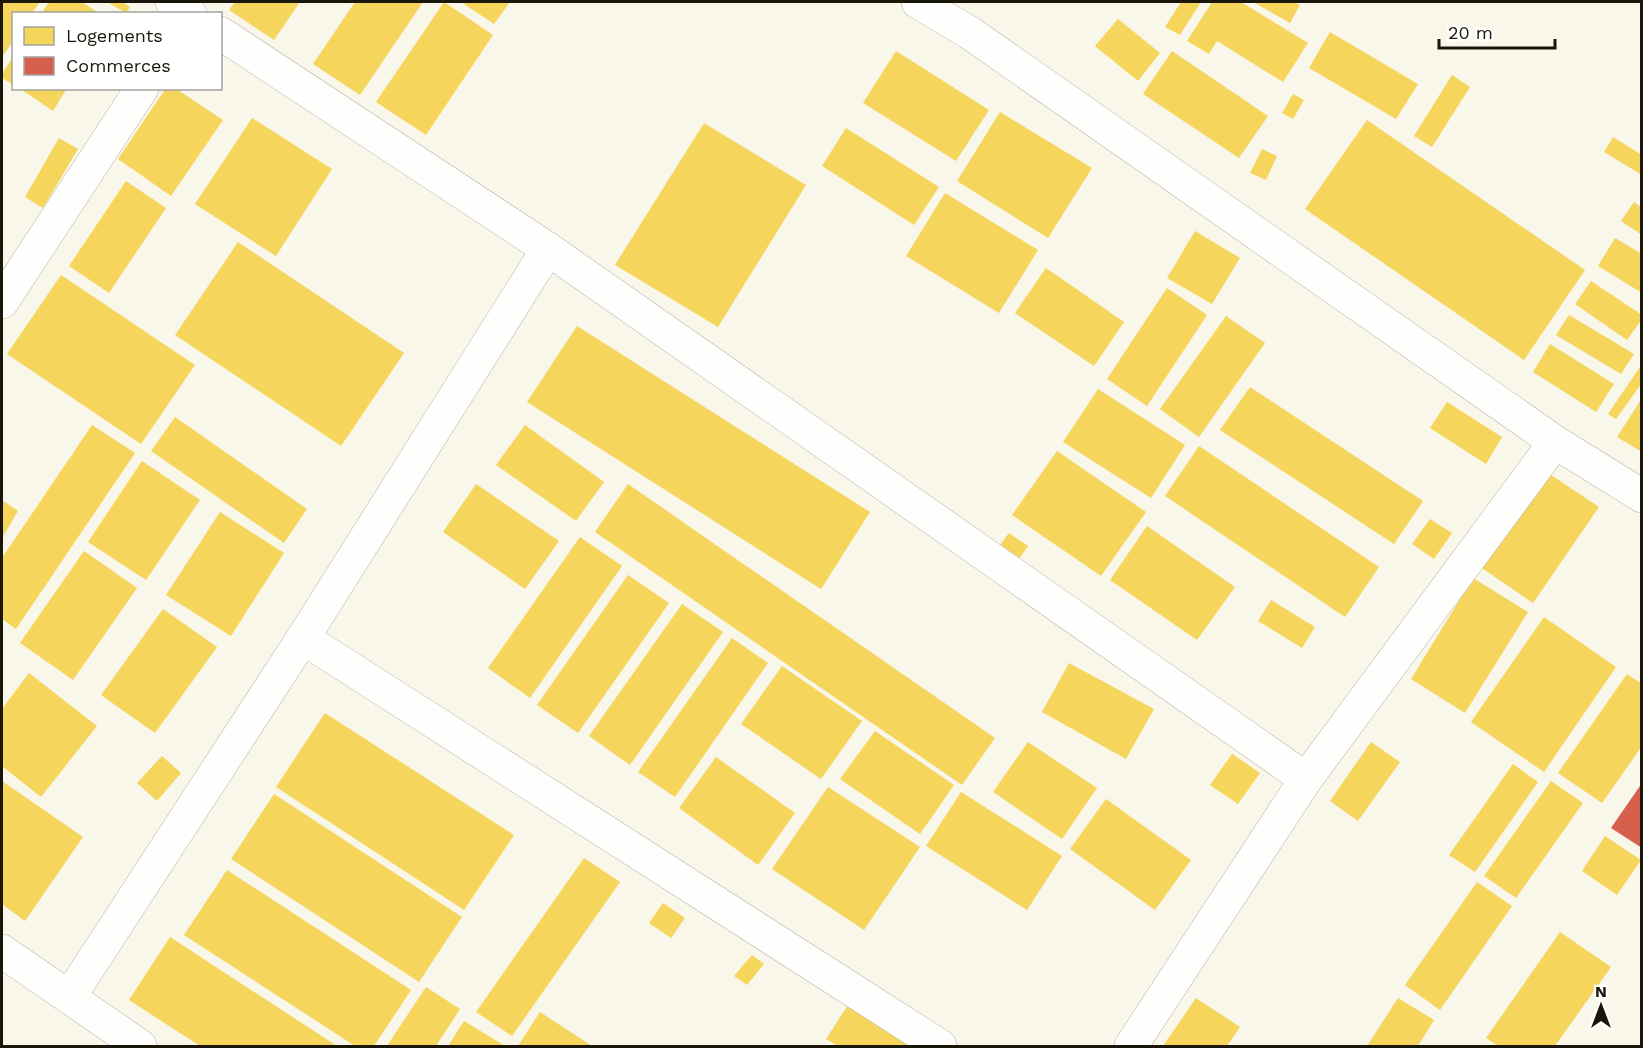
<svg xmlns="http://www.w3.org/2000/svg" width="1643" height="1048" viewBox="0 0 1643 1048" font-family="'Work Sans',sans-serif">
<rect width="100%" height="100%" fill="#f9f6ea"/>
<g fill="#f6d55c">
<polygon points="2,2 40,2 31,14 14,14 14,40 2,57"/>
<polygon points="49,2 82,2 100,14 41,14"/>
<polygon points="107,2 122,2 130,7 126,13"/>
<polygon points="235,2 300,2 274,40 229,10"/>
<polygon points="355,2 423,2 360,95 313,64"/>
<polygon points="444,2 493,35 426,135 376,102"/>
<polygon points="461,2 510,2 494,24"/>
<polygon points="1181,2 1201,2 1180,35 1165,27"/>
<polygon points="1212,2 1241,2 1308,43 1283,82 1217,41 1209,54 1187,41"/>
<polygon points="1253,2 1294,2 1300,5 1290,23"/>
<polygon points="1118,19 1160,53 1138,81 1095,46"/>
<polygon points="1330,32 1418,84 1396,119 1309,68"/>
<polygon points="896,51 989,110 956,161 863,103"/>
<polygon points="1172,51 1268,116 1239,158 1143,94"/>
<polygon points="14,55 14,85 2,78 2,74"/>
<polygon points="1452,75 1470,87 1432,147 1414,136"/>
<polygon points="19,88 67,88 53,111"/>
<polygon points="166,88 175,88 223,120 171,196 118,159"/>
<polygon points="1293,94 1304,100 1293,119 1282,113"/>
<polygon points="1000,112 1092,168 1048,238 957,181"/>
<polygon points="252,118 332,169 276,256 195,204"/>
<polygon points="1367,120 1585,270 1524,360 1305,209"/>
<polygon points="704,123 806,185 718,327 615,265"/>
<polygon points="846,128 939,187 914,225 822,166"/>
<polygon points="1613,137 1642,155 1642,175 1604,152"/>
<polygon points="59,138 78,149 43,208 25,197"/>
<polygon points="1262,149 1277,156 1266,180 1250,173"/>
<polygon points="126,181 166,208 109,293 69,266"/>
<polygon points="945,193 1038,250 999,313 906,256"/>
<polygon points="1634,202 1642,208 1642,235 1621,221"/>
<polygon points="1195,231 1240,258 1212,304 1167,278"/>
<polygon points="1615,238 1642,254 1642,293 1598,266"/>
<polygon points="238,242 404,353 341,446 175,335"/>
<polygon points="1046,268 1124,322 1094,366 1015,313"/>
<polygon points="61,275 195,365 141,444 7,354"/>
<polygon points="1591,281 1642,315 1642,319 1627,340 1575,304"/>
<polygon points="1167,288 1207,315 1147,406 1107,379"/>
<polygon points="1569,315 1634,354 1621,374 1556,335"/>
<polygon points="1226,316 1265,343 1199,437 1160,409"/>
<polygon points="577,326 870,512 821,589 527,402"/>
<polygon points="1550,344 1614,384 1596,412 1533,372"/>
<polygon points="1642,364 1642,383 1616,419 1608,414"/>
<polygon points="1250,387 1423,501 1394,544 1220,430"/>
<polygon points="1098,389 1185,445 1151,498 1063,442"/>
<polygon points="1642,398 1642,452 1617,437"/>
<polygon points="1447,402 1502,437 1486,464 1430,428"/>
<polygon points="175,417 307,509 284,543 151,451"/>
<polygon points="92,425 135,453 16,629 2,619 2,558"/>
<polygon points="525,425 604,482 576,521 496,465"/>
<polygon points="1199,446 1379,567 1345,617 1165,496"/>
<polygon points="1057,451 1146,512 1101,576 1012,515"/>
<polygon points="142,461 200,500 146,580 88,542"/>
<polygon points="1545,471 1599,507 1533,603 1479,566"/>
<polygon points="476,484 559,541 525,589 443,532"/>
<polygon points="628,484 995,738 962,785 595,532"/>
<polygon points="2,500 18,511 2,538"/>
<polygon points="220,512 284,553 231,636 166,595"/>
<polygon points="1430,519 1452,533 1434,559 1412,544"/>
<polygon points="1147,526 1235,587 1197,640 1110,580"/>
<polygon points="1009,533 1028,546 1019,559 1000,545"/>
<polygon points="580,537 622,566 530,698 488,668"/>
<polygon points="84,551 137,588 73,680 20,643"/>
<polygon points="628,575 669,603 578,733 537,705"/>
<polygon points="1473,578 1528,612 1465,713 1411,679"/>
<polygon points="1271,600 1315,627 1302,648 1258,621"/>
<polygon points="682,604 723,632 630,765 589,736"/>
<polygon points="163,609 217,647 155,733 101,695"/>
<polygon points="1544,617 1616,667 1544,772 1471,722"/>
<polygon points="732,638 768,663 675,797 638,772"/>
<polygon points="1069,663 1154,709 1126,759 1042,712"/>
<polygon points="782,666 862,721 821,779 741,724"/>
<polygon points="29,673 97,726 41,797 2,766 2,709"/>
<polygon points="1627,674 1642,684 1642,746 1602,803 1558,773"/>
<polygon points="325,713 514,835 464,910 276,787"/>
<polygon points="875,731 954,785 920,834 840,779"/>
<polygon points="1028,742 1097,788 1062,839 993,792"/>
<polygon points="1371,742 1400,762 1358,821 1330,801"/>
<polygon points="1232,754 1260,773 1238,804 1210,785"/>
<polygon points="162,756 181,773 157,801 137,783"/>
<polygon points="716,757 795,813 758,865 679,808"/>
<polygon points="1513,764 1538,782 1475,872 1449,855"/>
<polygon points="2,781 83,837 25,921 2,904"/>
<polygon points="1551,781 1583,803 1516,898 1484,876"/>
<polygon points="828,787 920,847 864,930 772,869"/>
<polygon points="961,792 1062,856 1027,910 926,846"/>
<polygon points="274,794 462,917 419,982 231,859"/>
<polygon points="1106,799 1191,860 1155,910 1070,849"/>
<polygon points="1605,836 1641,860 1617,895 1582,871"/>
<polygon points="584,858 620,882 512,1036 476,1012"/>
<polygon points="227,870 411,990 374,1046 355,1046 184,935"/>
<polygon points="1477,882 1512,906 1440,1010 1405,985"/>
<polygon points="663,903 685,918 671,938 649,923"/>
<polygon points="1560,932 1611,967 1555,1046 1498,1046 1486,1038"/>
<polygon points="170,937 337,1046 200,1046 129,1000"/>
<polygon points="752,955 764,964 747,985 734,976"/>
<polygon points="426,987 460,1009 436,1046 387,1046"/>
<polygon points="1196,998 1240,1027 1227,1046 1163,1046"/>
<polygon points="1398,998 1434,1020 1418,1046 1367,1046"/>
<polygon points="848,1005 912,1046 838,1046 826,1039"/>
<polygon points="540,1012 592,1046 518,1046"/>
<polygon points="464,1021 505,1046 448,1046"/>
</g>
<polygon fill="#d6604d" points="1642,783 1642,848 1611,828"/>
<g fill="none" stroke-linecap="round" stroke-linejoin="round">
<g stroke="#b6b3a7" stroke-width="34">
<g id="street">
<polyline points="172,2 190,14"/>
<polyline points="918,2 970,33 1555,442 1642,496"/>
<polyline points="220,33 548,249 1306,779"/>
<polyline points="2,302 142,88"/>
<polyline points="303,638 940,1046"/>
<polyline points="2,951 140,1046"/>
<polyline points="70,996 303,638 548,249"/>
<polyline points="1131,1046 1306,779 1555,442"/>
</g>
</g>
<use href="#street" stroke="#fefefc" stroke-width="33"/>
</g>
<rect width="1643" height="1048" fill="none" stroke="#1a1609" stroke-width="6"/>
<rect x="12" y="12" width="210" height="78" fill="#ffffff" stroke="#a3a29d" stroke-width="1.5"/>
<rect x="24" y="27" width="30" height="18" fill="#f6d55c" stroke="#a3a29d" stroke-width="1.5"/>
<text x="66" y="42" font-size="18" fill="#1a1609">Logements</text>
<rect x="24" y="57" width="30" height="18" fill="#d6604d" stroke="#a3a29d" stroke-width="1.5"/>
<text x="66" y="72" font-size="18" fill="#1a1609">Commerces</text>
<g transform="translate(1601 1006)" stroke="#ffffff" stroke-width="4.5" paint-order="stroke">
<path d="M0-4.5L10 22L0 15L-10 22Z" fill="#1a1609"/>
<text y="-9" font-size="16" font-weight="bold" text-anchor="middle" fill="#1a1609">N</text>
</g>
<path d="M1439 39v9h116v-9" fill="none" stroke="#1a1609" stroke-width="3"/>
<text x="1448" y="39" font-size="18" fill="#1a1609" stroke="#ffffff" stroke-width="4.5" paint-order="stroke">20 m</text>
</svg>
